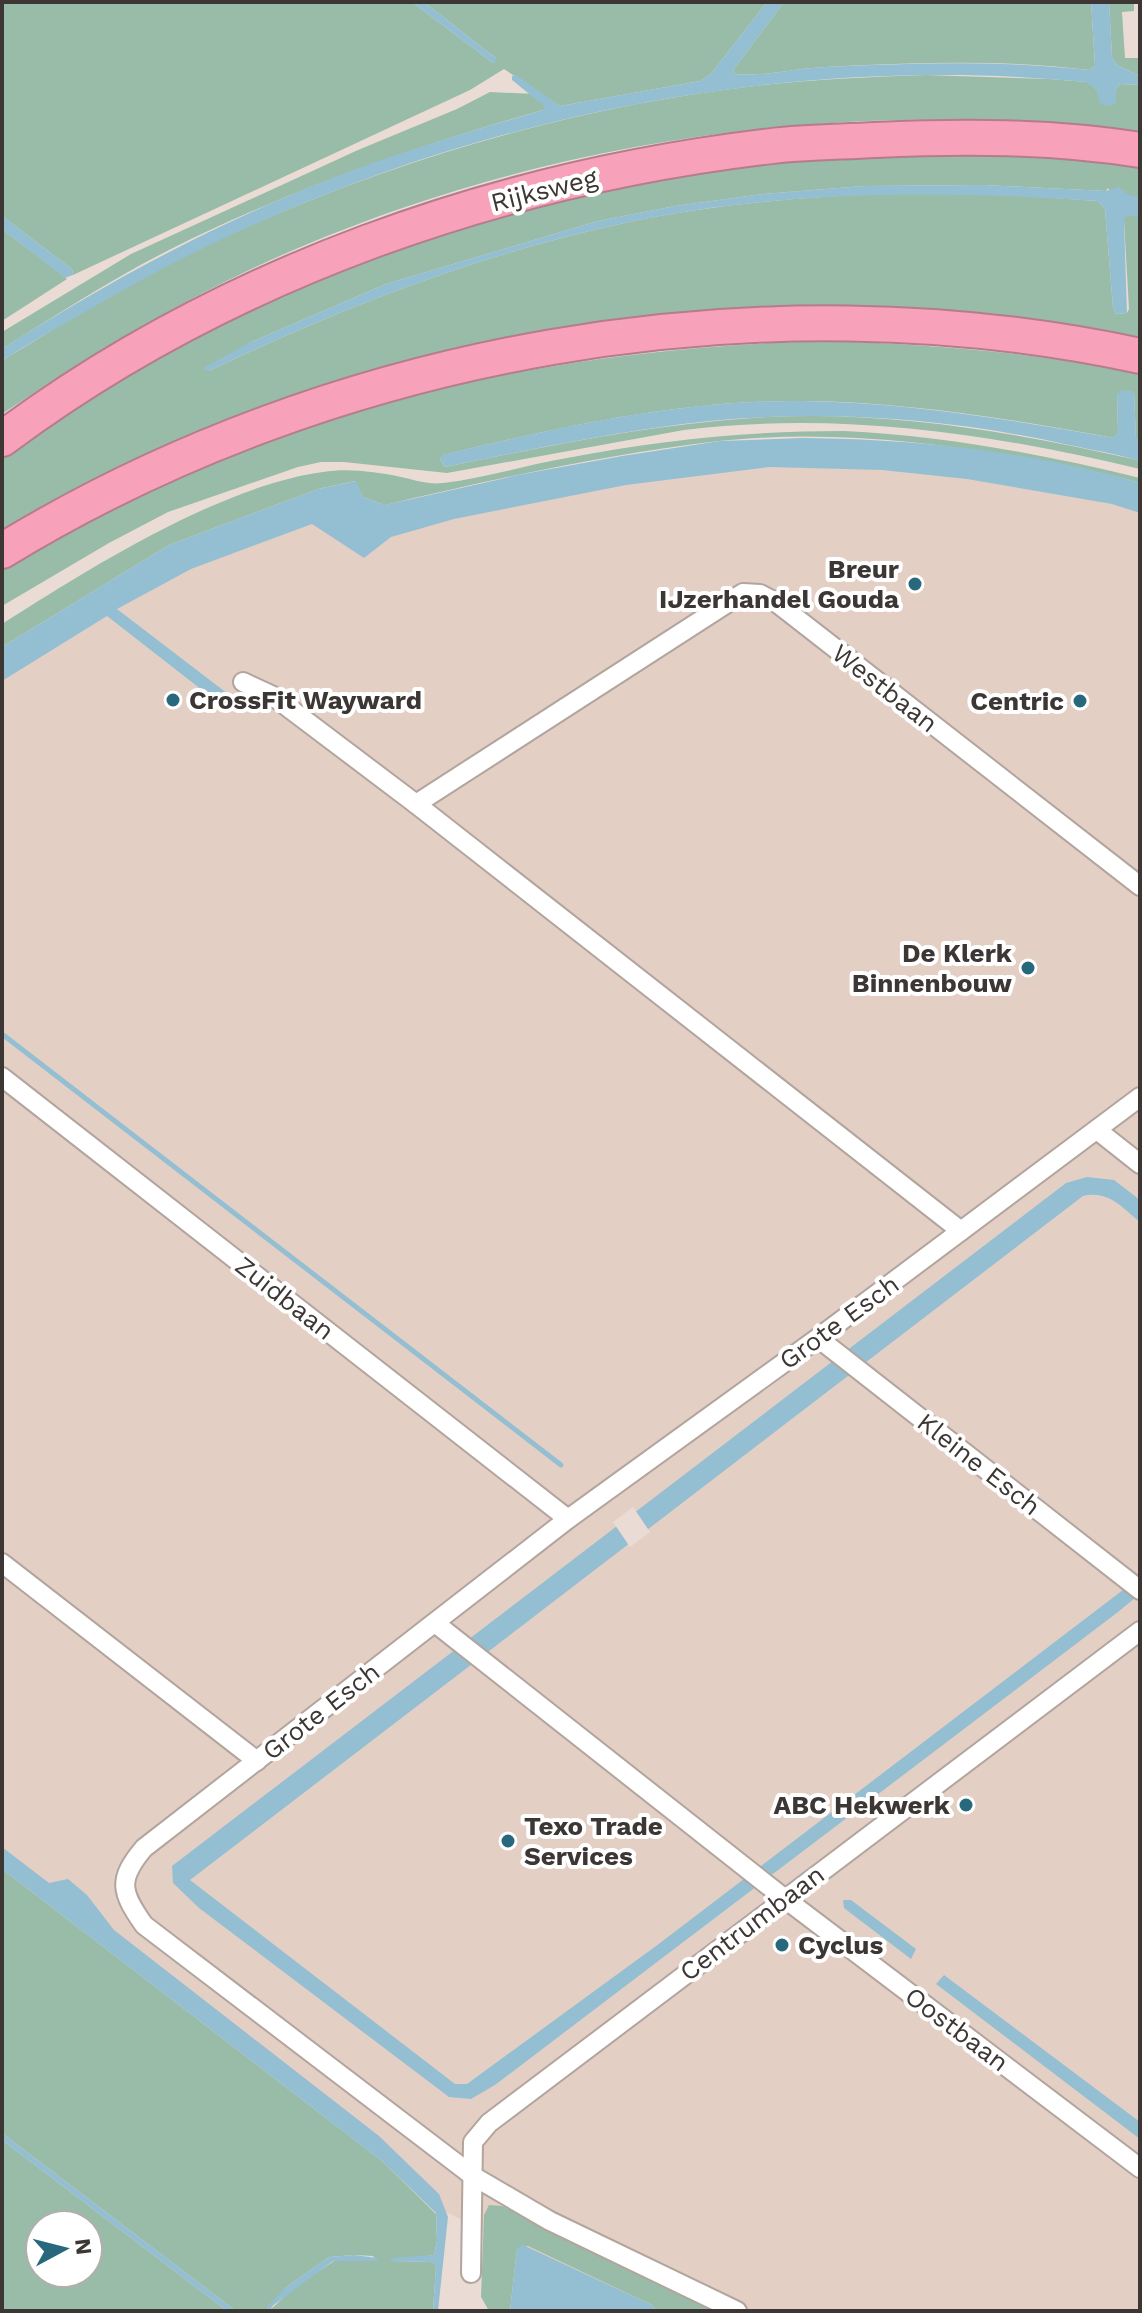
<svg xmlns="http://www.w3.org/2000/svg" width="1142" height="2313" viewBox="0 0 1142 2313" font-family="'Work Sans',sans-serif">
<rect width="100%" height="100%" fill="#eadcd5"/>
<polygon fill="#e4cfc4" points="876,456 1140,500 1140,2311 635,2311 530,2254 446,2212 2,1859 2,669 194,551 339,509 623,473"/>
<g fill="#98bca7" fill-rule="evenodd">
<polygon points="2,2 412,2 493,63 496,58 424,2 767,2 710,75 700,81 560,106 504,69 470,90 73,275 72,269 2,216"/>
<path d="M784 2H1091L1095 66 1089 70C1002 59 913 63 826 67 796 68 764 77 735 74L733 70Z"/>
<polygon points="1109,2 1134,2 1134,11 1122,12 1125,58 1140,58 1140,76 1117,65 1112,57"/>
<path d="M926 75 1049 79 1087 82 1096 89H1116L1120 84 1140 85V131C857 98 566 135 303 246 197 290 97 350 2 414V361L11 355C57 328 103 297 152 272 342 175 550 109 763 85 817 79 872 77 926 75Z"/>
<path d="M490 92 535 94 550 108C420 145 290 189 169 250 112 279 56 315 2 349V332L131 254 358 150 457 109Z"/>
<path d="M984 150 1140 162V341L1048 324 975 314 808 306 687 313 576 327 459 350 2 536V454L164 350 358 258 547 200 770 159ZM984 185 1106 191 1108 188 1124 221 1129 309 1127 313 1116 314 1113 308 1105 209 1098 201C1033 197 968 190 904 193 809 196 712 204 620 224 477 255 341 308 209 371L251 342 386 284 598 221 675 206 763 194 864 186Z"/>
<polygon points="2,229 67,279 2,321"/>
<path d="M829 341C933 345 1038 352 1140 374V444L1136 439 1134 392C1126 392 1126 389 1117 395L1118 433 1114 438C1011 419 907 402 802 401 681 400 560 427 443 455L440 459 445 467C547 446 648 425 752 418 881 409 1007 431 1133 459L1140 461V469C990 433 838 411 684 430L447 473 344 462H321L298 467 168 512 109 543 2 606V571C54 541 108 510 162 485 371 387 600 346 829 341Z"/>
<path d="M844 431C945 436 1042 454 1140 478V483C1103 472 1065 466 1027 459 927 441 821 430 719 441 607 454 494 479 385 505L363 497 355 481 318 489 169 545 2 647V624C90 568 220 486 323 472 348 468 376 472 401 477 415 480 429 485 443 483 485 478 526 465 567 458 660 440 750 431 844 431Z"/>
<path d="M2 1869 382 2161 436 2214 437 2241 434 2255 391 2261 431 2262 436 2265 433 2311H236L2 2133ZM354 2255 373 2256 377 2261H334L294 2288 270 2310 285 2288 329 2257Z"/>
<path d="M2 2140 227 2311H2ZM40 2225H88V2273H40Z"/>
<polygon points="489,2205 502,2206 724,2311 657,2311 652,2305 528,2246 517,2249 510,2311 489,2311 481,2297 484,2215"/>
</g>
<g fill="#94bfd2">
<polygon points="412,2 424,2 496,58 496,62 493,63"/>
<path d="M767 2H784L733 70 735 74C764 77 796 68 826 67 913 63 1002 60 1089 70L1095 66 1091 2H1109L1112 57 1117 65 1140 76V85L1120 84 1116 89V103L1107 106 1100 104 1096 89 1086 82C744 49 386 135 90 309 61 326 30 342 2 361V349C107 282 216 223 333 178 401 151 473 131 543 110L544 106 512 80V76L516 75 560 106 700 81 710 75Z"/>
<path d="M984 185 1106 191 1119 187 1129 195 1140 197V215L1125 217 1124 221 1127 313 1116 314 1113 308 1105 209 1098 201C938 190 777 190 620 224 477 255 341 308 209 371L204 370 205 367 251 342 386 284 598 221 675 206 763 194 864 186Z"/>
<polygon points="2,216 72,269 73,275 65,278 2,229"/>
<path d="M1122 390 1134 392 1136 439 1140 444V461C1117 454 1093 450 1069 445 944 417 811 408 683 424 603 434 524 451 445 467L440 459 442 455C560 427 680 400 801 401 907 402 1010 420 1114 438L1118 433 1117 395Z"/>
<path d="M803 438C915 439 1032 451 1140 483V513L1112 504 967 479 882 470 769 467 626 485 454 519 391 537 364 558 312 524 191 569 117 609 228 694 220 704 107 616 2 681V647L169 545 318 489 356 481 363 497 385 505 523 474 622 456 720 441Z"/>
<path d="M1087 1177 1114 1180 1140 1200V1222C1121 1207 1109 1190 1083 1196L190 1880 455 2084H467L656 1946 1140 1577V1594L1118 1612 495 2085 471 2099 449 2097 199 1908 173 1883 172 1866 1066 1183Z"/>
<polygon points="2,1847 49,1883 68,1879 87,1895 114,1930 379,2136 439,2194 448,2217 438,2311 433,2311 436,2265 431,2262 391,2261 391,2258 434,2255 437,2241 436,2213 382,2161 2,1869"/>
<polygon points="843,1900 851,1900 916,1949 911,1959 844,1908"/>
<polygon points="944,1975 1140,2122 1140,2139 936,1984"/>
<polygon points="2,2133 236,2311 227,2311 2,2140"/>
<polygon points="523,2245 652,2305 657,2311 510,2311 517,2248"/>
<polygon points="354,2255 378,2258 377,2261 333,2261 267,2310 267,2307 285,2288 329,2257"/>
</g>
<polygon fill="#eadcd5" points="633,1507 650,1532 630,1547 613,1522"/>
<g fill="none" stroke-linecap="round" stroke-linejoin="round">
<polyline stroke="#94bfd2" stroke-width="5" points="2,1034 561,1465"/>
<g stroke="#b2a59e" stroke-width="22">
<g id="minor">
<polyline points="243,682 273,696 416,804 961,1231"/>
<polyline points="416,804 743,593 760,594 777,603 1140,886"/>
<polyline points="2,1077 568,1519"/>
<polyline points="1097,1130 1140,1164"/>
<polyline points="818,1338 1140,1590"/>
<polyline points="2,1563 257,1761"/>
<polyline points="435,1623 784,1898 1140,2168"/>
<polyline points="471,2273 473,2142 489,2123 1140,1631"/>
<path d="M737 2311 550 2221 473 2176 144 1925C121 1892 117 1880 144 1848L568 1519 818 1338 1140 1097"/>
</g>
</g>
<g stroke="#b67c8c" stroke-width="38">
<g id="motorway">
<path d="M2 439C225 273 498 178 772 146 806 142 841 142 875 140 963 136 1052 136 1140 150"/>
<path d="M2 551C333 349 760 274 1140 356"/>
</g>
</g>
<use href="#minor" stroke="#fff" stroke-width="18"/>
<use href="#motorway" stroke="#f7a1bb" stroke-width="34"/>
</g>
<g fill="#28687c" stroke="#fff" stroke-width="3">
<circle cx="915" cy="584" r="8"/>
<circle cx="173" cy="700" r="8"/>
<circle cx="1080" cy="701" r="8"/>
<circle cx="1028" cy="968" r="8"/>
<circle cx="966" cy="1805" r="8"/>
<circle cx="508" cy="1841" r="8"/>
<circle cx="782" cy="1945" r="8"/>
</g>
<g text-anchor="middle" stroke-width="8" stroke-linejoin="round" paint-order="stroke">
<g font-size="26" fill="#3c3734" stroke="#fff">
<text transform="translate(544 190) rotate(-14)" y="9">Rijksweg</text>
<text transform="translate(885 688) rotate(38)" y="9">Westbaan</text>
<text transform="translate(285 1298) rotate(38)" y="9">Zuidbaan</text>
<text transform="translate(839 1322) rotate(-36)" y="9">Grote Esch</text>
<text transform="translate(979 1464) rotate(38)" y="9">Kleine Esch</text>
<text transform="translate(321 1711) rotate(-38)" y="9">Grote Esch</text>
<text transform="translate(752 1923) rotate(-37)" y="9">Centrumbaan</text>
<text transform="translate(957 2029) rotate(37)" y="9">Oostbaan</text>
</g>
<g font-size="26" font-weight="bold" fill="#3c3734" stroke="#fff" text-anchor="end">
<text x="899" y="578">Breur<tspan x="899" dy="30">IJzerhandel Gouda</tspan></text>
<text x="189" y="709" text-anchor="start">CrossFit Wayward</text>
<text x="1064" y="710">Centric</text>
<text x="1012" y="962">De Klerk<tspan x="1012" dy="30">Binnenbouw</tspan></text>
<text x="950" y="1814">ABC Hekwerk</text>
<text x="524" y="1835" text-anchor="start">Texo Trade<tspan x="524" dy="30">Services</tspan></text>
<text x="798" y="1954" text-anchor="start">Cyclus</text>
</g>
</g>
<rect width="1142" height="2313" fill="none" stroke="#3c3734" stroke-width="8"/>
<g transform="translate(64 2249) rotate(83)"><circle r="38" fill="#ffffff" stroke="#b1afae" stroke-width="2"/>
<path d="M0-6L14 30L0 20L-14 30Z" fill="#28687c"/>
<text y="-12" font-size="22" font-weight="bold" text-anchor="middle" fill="#3c3734">N</text>
</g>
</svg>
